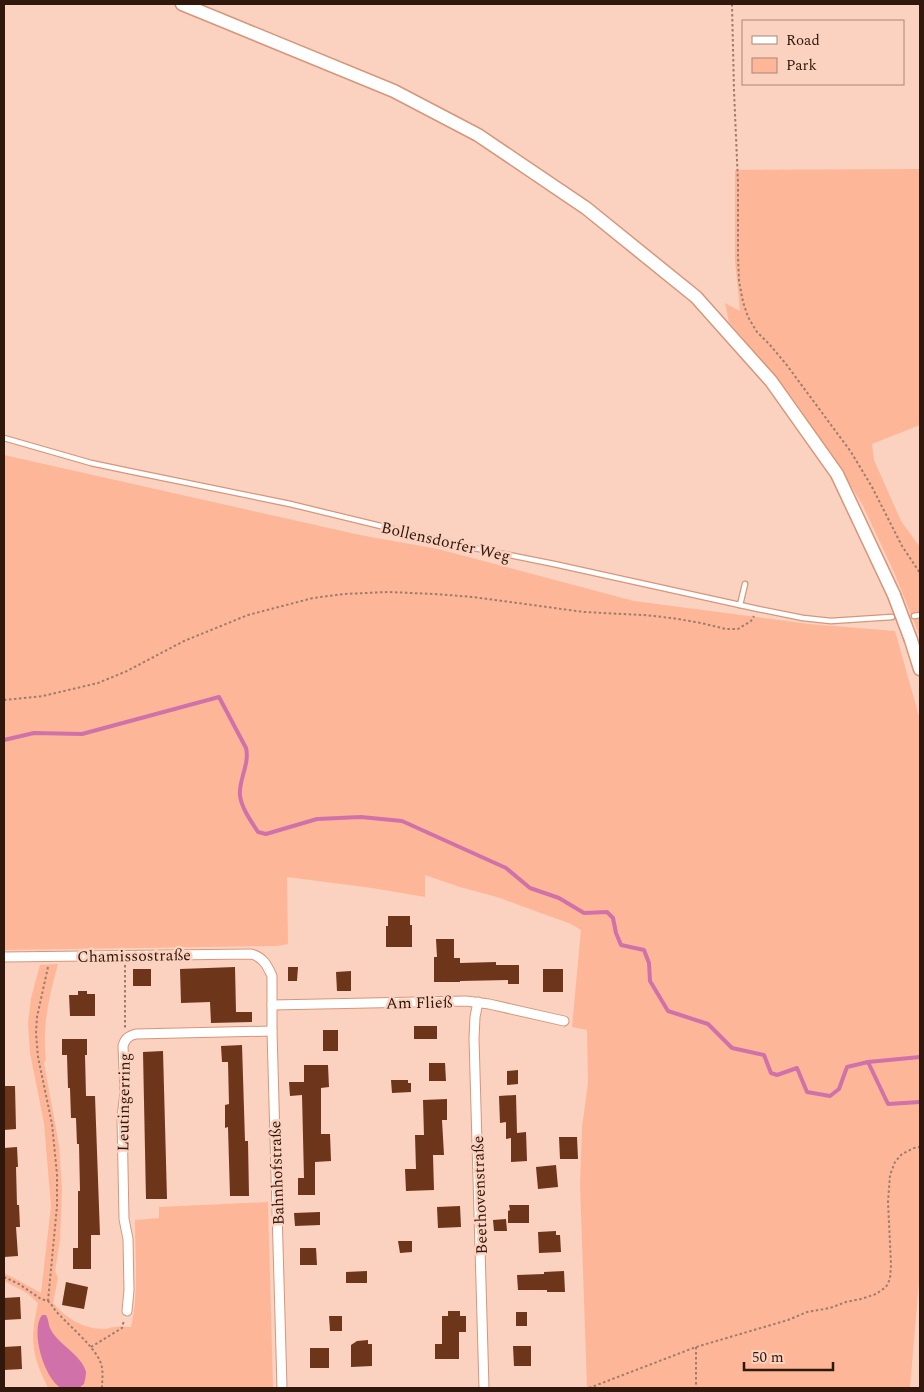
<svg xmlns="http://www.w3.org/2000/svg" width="924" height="1392" viewBox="0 0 924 1392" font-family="Spectral,serif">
<rect width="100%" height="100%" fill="#fbd1bf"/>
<g fill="#fdb798">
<polygon points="920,169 920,425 872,444 874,460 901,521 920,547 920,637 894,572 863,506 841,469 791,396 729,322 725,303 740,311 735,260 735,170"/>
<polygon points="4,455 360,535 438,549 634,601 809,624 895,631 920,720 920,1269 910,1388 587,1388 580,1184 582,1127 588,1083 587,1030 572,1027 581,930 571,924 497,897 460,887 425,875 425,897 372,888 287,877 288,944 277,946 4,950"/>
<path d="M58 964C49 996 42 1027 46 1060L44 1063 59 1145 62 1190 60 1240 55 1271 58 1278 53 1303C66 1318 83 1329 104 1329 108 1329 111 1327 115 1327 120 1326 126 1327 131 1327 139 1293 135 1255 135 1220L159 1218V1207L268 1202 273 1388H48C31 1353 30 1341 38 1303L27 1293 4 1281V1273L14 1278 41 1293 51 1206 44 1123 30 1053 28 1023 31 998 40 965Z"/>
</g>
<path fill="#d072a9" d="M42 1315H46C49 1320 48 1325 51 1330 59 1345 82 1355 86 1372 86 1376 85 1380 84 1384L79 1388H61C44 1378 30 1331 42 1315Z"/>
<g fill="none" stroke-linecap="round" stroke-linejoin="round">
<g stroke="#d072a9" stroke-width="4">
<path d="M4 740 34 733 82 734 219 697 246 748C250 764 238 781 240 796 242 809 251 821 258 832L266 834 317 819 361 817 402 821 506 868 530 888 559 898 584 913 607 912 613 918 616 933 621 945 644 950 649 963 650 981 668 1011 708 1024 732 1048 764 1055 771 1073 777 1075 797 1068 807 1092 830 1096 839 1089 847 1067 868 1062 888 1104 920 1102"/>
<polyline points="868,1062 920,1057"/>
</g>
</g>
<g fill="#6d3519">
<polygon points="388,916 410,916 410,925 412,925 412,947 386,947 386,926 388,926"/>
<polygon points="436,939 454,939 454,958 460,958 460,963 496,962 496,965 519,965 519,984 508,984 508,980 460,981 460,982 434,982 434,957 437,957"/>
<polygon points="235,967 236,1012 252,1012 252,1022 211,1023 210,1002 181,1003 180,969"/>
<polygon points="288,967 298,967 297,981 288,981"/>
<rect x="133" y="969" width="18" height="17"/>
<rect x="543" y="969" width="20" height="23"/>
<polygon points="351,971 351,991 337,991 336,972"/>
<polygon points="78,991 87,991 87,994 95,994 95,1016 70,1016 69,995 78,995"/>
<rect x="414" y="1026" width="23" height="13"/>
<rect x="323" y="1030" width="15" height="21"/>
<polygon points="62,1039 87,1039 87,1055 85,1055 86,1096 95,1096 100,1235 91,1235 91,1269 73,1269 73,1248 78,1248 78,1191 80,1191 79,1144 77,1144 76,1118 71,1118 70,1088 68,1088 67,1055 62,1055"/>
<polygon points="242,1045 245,1141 248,1141 249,1196 230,1196 228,1127 225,1128 225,1105 229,1104 228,1062 222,1062 221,1046"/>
<polygon points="163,1051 167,1199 146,1199 143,1052"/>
<polygon points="429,1063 445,1063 446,1081 429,1081"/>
<polygon points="304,1065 328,1065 329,1087 321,1088 321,1134 330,1134 331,1161 315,1162 315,1195 298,1195 298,1178 304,1178 302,1095 290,1096 289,1082 304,1082"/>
<polygon points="518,1070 518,1084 507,1085 507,1071"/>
<polygon points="391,1080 408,1080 408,1083 411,1083 411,1092 392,1093"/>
<polygon points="4,1086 15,1086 16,1129 4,1130"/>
<polygon points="516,1095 517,1133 526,1132 527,1161 511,1162 511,1138 506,1139 506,1122 500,1123 499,1096"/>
<polygon points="447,1099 447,1120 442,1120 444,1155 433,1155 434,1190 406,1191 405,1169 416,1169 415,1135 424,1135 423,1100"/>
<polygon points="559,1137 577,1137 578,1159 560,1159"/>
<polygon points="17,1147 18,1167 16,1167 17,1205 19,1205 20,1227 16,1227 18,1256 4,1257 4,1148"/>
<polygon points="556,1165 558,1187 538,1189 536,1167"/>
<polygon points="509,1205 529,1205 529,1223 508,1223 508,1211 510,1210"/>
<polygon points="460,1206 461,1227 438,1228 437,1207"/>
<polygon points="320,1212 320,1225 295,1226 294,1213"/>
<polygon points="506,1219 507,1231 494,1231 493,1220"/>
<polygon points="556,1231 556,1235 560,1235 561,1252 539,1253 538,1232"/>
<polygon points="398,1241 412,1241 412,1252 400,1253"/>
<polygon points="300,1248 316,1248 317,1265 300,1265"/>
<polygon points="367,1271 367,1283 346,1283 346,1272"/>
<polygon points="564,1271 565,1292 547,1292 547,1290 518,1290 517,1275 544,1274 544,1272"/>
<polygon points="66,1282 88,1287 84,1309 62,1305"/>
<polygon points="20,1297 21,1319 4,1320 4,1298"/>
<polygon points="448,1311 460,1311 460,1316 466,1316 466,1332 459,1332 459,1359 435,1359 435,1344 442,1344 442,1316 448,1316"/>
<rect x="516" y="1312" width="11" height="14"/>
<polygon points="329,1316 342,1316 342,1331 330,1331"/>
<polygon points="368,1340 368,1344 372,1344 372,1366 351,1367 351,1345 357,1341"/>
<polygon points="21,1346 22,1369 4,1370 4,1347"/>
<polygon points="513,1346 531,1346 531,1366 514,1366"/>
<rect x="310" y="1348" width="19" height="20"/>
</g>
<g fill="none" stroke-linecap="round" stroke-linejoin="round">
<g stroke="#d79679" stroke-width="7">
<g id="service">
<polyline points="4,438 91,463 129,471 290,504 459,545 554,564 758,609 803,618 831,621 892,617"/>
<polyline points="740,605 745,584"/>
<polyline points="914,616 920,615"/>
</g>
</g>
<g stroke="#d79679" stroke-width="11">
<g id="minor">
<path d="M4 957 251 954C263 957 267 965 272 976V1031L282 1388"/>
<polyline points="478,1002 475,1017 474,1038 484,1388"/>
<polyline points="272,1005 466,1001 489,1004 564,1021"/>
<path d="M127 1311 129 1290 128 1239 124 1219 122 1117 125 1093 123 1046C125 1039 128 1036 136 1034L272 1031"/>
</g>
</g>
<g stroke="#d79679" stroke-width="15">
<g id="secondary">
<polyline points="182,4 394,91 478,135 586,208 696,297 771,381 837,474 894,595"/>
<polyline points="911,640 920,669"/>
</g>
</g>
<g stroke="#9e7b6c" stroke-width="2" stroke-dasharray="2.5 2.5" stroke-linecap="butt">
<polyline points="732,4 734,91 738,183 738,256 739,281 743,302 748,317 757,332 770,345 786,364 851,452 872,487 902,546 920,573"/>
<polyline points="4,700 43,696 98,683 127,671 184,641 248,615 313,598 344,594 388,592 435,594 473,597 584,612 643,615 672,618 701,623 726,629 738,629 751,621 754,616"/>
<polyline points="125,965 125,1028"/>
<polyline points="48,967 37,1017 36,1033 38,1057 52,1124 57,1174 57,1206 48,1301"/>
<path d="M4 1277 19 1284 41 1299 48 1301 51 1304 55 1310C67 1324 93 1345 100 1361 104 1370 102 1379 102 1388"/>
<polyline points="91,1347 122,1328 124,1320"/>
<polyline points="696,1347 696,1388"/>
<polyline points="589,1388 696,1347 788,1320 807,1312 830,1308 846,1302 861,1299 876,1294 886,1287 890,1279 891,1264 888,1202 890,1175 895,1162 902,1154 914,1148 920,1147"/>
</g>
<use href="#service" stroke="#fff" stroke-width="4.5"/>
<use href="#minor" stroke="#fff" stroke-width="9"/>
<use href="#secondary" stroke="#fff" stroke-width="12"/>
<g stroke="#d79679" stroke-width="15" stroke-linecap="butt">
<polyline id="secondary-bridge" points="894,595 911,640"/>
</g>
<use href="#secondary-bridge" stroke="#fff" stroke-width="12"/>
</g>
<g text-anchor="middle" stroke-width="5" stroke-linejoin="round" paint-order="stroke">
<g font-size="16" fill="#31180c" stroke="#fbd1bf">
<text transform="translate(446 541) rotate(13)" y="6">Bollensdorfer Weg</text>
<text transform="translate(134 955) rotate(-1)" y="6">Chamissostraße</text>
<text transform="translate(419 1002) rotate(-1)" y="6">Am Fließ</text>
<text transform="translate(123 1102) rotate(-89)" y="6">Leutingerring</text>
<text transform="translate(276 1173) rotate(-92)" y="6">Bahnhofstraße</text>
<text transform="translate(479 1195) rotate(-92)" y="6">Beethovenstraße</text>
</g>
</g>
<rect width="924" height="1392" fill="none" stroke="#31180c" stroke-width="10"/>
<rect x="742" y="20" width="162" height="65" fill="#fbd1bf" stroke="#aa8777"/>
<rect x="752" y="36" width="25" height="8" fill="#ffffff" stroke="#aa8777"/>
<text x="786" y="45" font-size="15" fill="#31180c">Road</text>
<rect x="752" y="58" width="25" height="15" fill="#fdb798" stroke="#aa8777"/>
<text x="786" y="70" font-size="15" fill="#31180c">Park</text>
<path d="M744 1362v8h89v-8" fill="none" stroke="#31180c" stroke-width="2.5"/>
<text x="752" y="1362" font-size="15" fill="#31180c" stroke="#fbd1bf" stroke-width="4" paint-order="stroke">50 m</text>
</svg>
